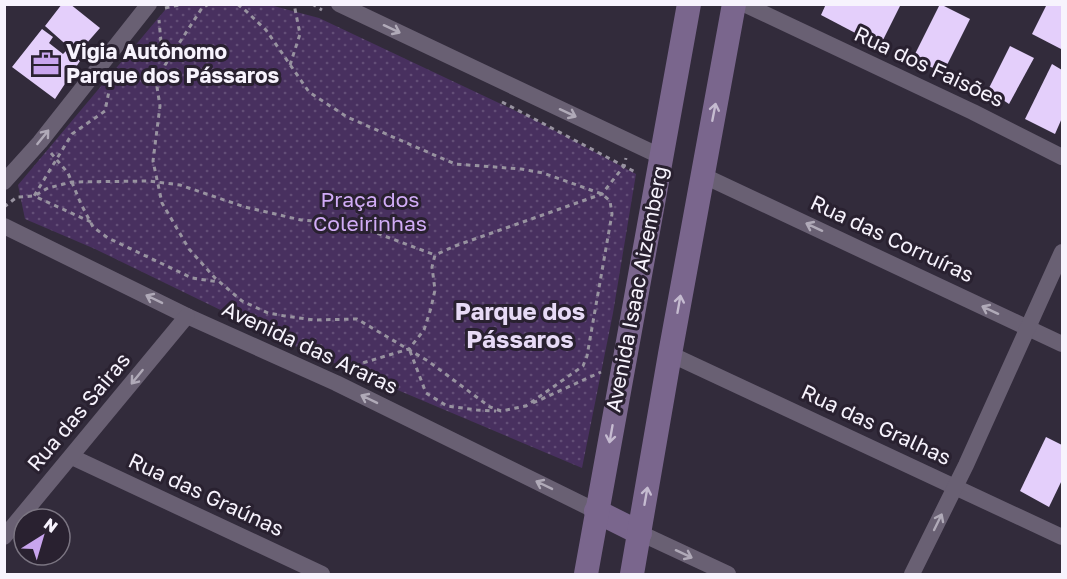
<svg xmlns="http://www.w3.org/2000/svg" width="1067" height="579" viewBox="0 0 1067 579" font-family="'Golos Text',sans-serif">
<defs>
<pattern id="park-dots" width="8" height="8" patternUnits="userSpaceOnUse" patternTransform="scale(1.5)"><rect width="8" height="8" fill="#48305f"/><path d="M2 2h.1M6 6h.1" fill="none" stroke="#634e77" stroke-width="1.8" stroke-linecap="round"/></pattern>
</defs>
<rect width="100%" height="100%" fill="#322b3b"/>
<polygon fill="url(#park-dots)" points="170,4 270,5 319,18 537,121 636,174 613,313 582,468 303,350 95,249 25,219 18,185"/>
<g fill="#e4cffb">
<polygon points="62,4 70,4 100,28 86,44 80,57 45,26"/>
<polygon points="826,4 901,4 880,46 821,15"/>
<polygon points="940,4 970,19 943,73 913,58"/>
<polygon points="1047,4 1062,4 1062,47 1061,49 1032,34"/>
<polygon points="42,29 53,37 49,43 63,54 67,50 80,61 55,99 12,67"/>
<polygon points="1010,46 1034,58 1009,104 988,90"/>
<polygon points="1052,64 1062,70 1062,118 1055,134 1025,119"/>
<polygon points="1046,437 1062,445 1062,480 1049,507 1020,491"/>
</g>
<g fill="none" stroke-linecap="round" stroke-linejoin="round">
<g stroke="#9893a0" stroke-width="3" stroke-dasharray="4.5 4.5" stroke-linecap="butt">
<polyline points="209,4 202,8 165,65 157,87 160,106 153,161 162,203 189,249 215,278 242,301 268,313 285,316 314,320 357,319 428,361 490,407 501,411 526,406 583,366 587,356 612,214 610,201 602,194 543,173 521,169 455,164 347,117 309,92 266,30 246,11 237,4"/>
<polyline points="312,4 322,10"/>
<polyline points="165,8 184,4"/>
<polyline points="130,56 140,56 161,42 159,20"/>
<polyline points="290,65 300,34 294,4"/>
<polyline points="502,102 637,173"/>
<polyline points="51,153 68,173 81,204 93,227 108,238 192,278 219,282"/>
<polyline points="4,207 17,197 34,196 48,188 72,182 149,181 180,185 245,207 301,220 350,223 435,255"/>
<polyline points="91,222 34,196 72,134 105,111 111,81"/>
<polyline points="410,351 426,393 447,406 477,410 496,411"/>
<polyline points="346,368 409,349 424,330 431,308 435,290 432,267 435,255 455,246 602,194 624,166 626,158"/>
<polyline points="533,403 601,372"/>
</g>
<g stroke="#696073" stroke-width="16">
<polyline points="339,4 662,157"/>
<polyline points="744,4 973,112 1062,157"/>
<polyline points="702,175 1062,344"/>
<polyline points="4,182 40,142 149,4"/>
<polyline points="4,226 187,316 336,383 596,511"/>
<polyline points="670,354 1062,537"/>
<polyline points="72,457 322,574"/>
<polyline points="640,533 728,574"/>
<polyline points="4,537 187,316"/>
<polyline points="912,574 966,465 1062,252"/>
</g>
<g stroke="#7a668d" stroke-width="24">
<polyline points="596,511 640,533"/>
<polyline points="586,574 689,4"/>
<polyline points="632,574 670,354 734,4"/>
</g>
</g>
<defs><path id="oneway-shaft" d="M-6 0H5M1.5-3L5.5 0L1.5 3" fill="none" stroke-width="1.6" stroke-linecap="round" stroke-linejoin="round" transform="scale(1.5)"/></defs>
<g stroke="#b0aab8">
<use href="#oneway-shaft" transform="translate(392 29) rotate(25)"/>
<use href="#oneway-shaft" transform="translate(568 113) rotate(25)"/>
<use href="#oneway-shaft" transform="translate(43 137) rotate(-51)"/>
<use href="#oneway-shaft" transform="translate(814 227) rotate(-155)"/>
<use href="#oneway-shaft" transform="translate(154 299) rotate(-154)"/>
<use href="#oneway-shaft" transform="translate(990 310) rotate(-155)"/>
<use href="#oneway-shaft" transform="translate(137 377) rotate(129)"/>
<use href="#oneway-shaft" transform="translate(369 399) rotate(-154)"/>
<use href="#oneway-shaft" transform="translate(544 485) rotate(-154)"/>
<use href="#oneway-shaft" transform="translate(938 522) rotate(-64)"/>
<use href="#oneway-shaft" transform="translate(684 554) rotate(25)"/>
</g>
<g stroke="#c5bbd0">
<use href="#oneway-shaft" transform="translate(714 112) rotate(-79)"/>
<use href="#oneway-shaft" transform="translate(679 304) rotate(-80)"/>
<use href="#oneway-shaft" transform="translate(611 434) rotate(100)"/>
<use href="#oneway-shaft" transform="translate(646 496) rotate(-80)"/>
</g>
<defs>
<g id="office-bare" transform="scale(2.07)"><path d="M-6-3h4V-5.5h4V-3h4V5H-6ZM-1-4.5V-3h2v-1.5ZM-6 0V1H6V0Z" fill="#c9a5ee" stroke="#292130" stroke-width="2.5" paint-order="stroke"/></g>
</defs>
<g fill-rule="evenodd">
<use href="#office-bare" x="46" y="64"/>
</g>
<g text-anchor="middle" stroke-width="6" stroke-linejoin="round" paint-order="stroke">
<g font-size="21" font-weight="bold" fill="#f7f3fd" stroke="#292130" text-anchor="start">
<text x="66" y="59">Vigia Autônomo<tspan x="66" dy="24">Parque dos Pássaros</tspan></text>
</g>
<g font-size="21" fill="#f7f3fd" stroke="#292130">
<text transform="translate(929 67) rotate(25)" y="7">Rua dos Faisões</text>
<text transform="translate(892 239) rotate(25)" y="7">Rua das Corruíras</text>
<text transform="translate(637 289) rotate(-79)" y="7">Avenida Isaac Aizemberg</text>
<text transform="translate(310 348) rotate(25)" y="7">Avenida das Araras</text>
<text transform="translate(79 412) rotate(-50)" y="7">Rua das Sairas</text>
<text transform="translate(876 425) rotate(25)" y="7">Rua das Gralhas</text>
<text transform="translate(206 495) rotate(25)" y="7">Rua das Graúnas</text>
</g>
<g font-size="21" fill="#d1acf6" stroke="#292130">
<text x="370" y="207">Praça dos<tspan x="370" dy="24">Coleirinhas</tspan></text>
</g>
<g font-size="24" font-weight="bold" fill="#e7daf6" stroke="#292130">
<text x="520" y="320">Parque dos<tspan x="520" dy="28">Pássaros</tspan></text>
</g>
</g>
<rect width="1067" height="579" fill="none" stroke="#f7f3fd" stroke-width="12"/>
<g transform="translate(42 537) rotate(37)"><circle r="28" fill="#292130" stroke="#7b7582" stroke-width="1.5"/>
<path d="M0-4.5L10 22L0 15L-10 22Z" fill="#c9a5ee"/>
<text y="-9" font-size="16" font-weight="bold" text-anchor="middle" fill="#f7f3fd">N</text>
</g>
</svg>
